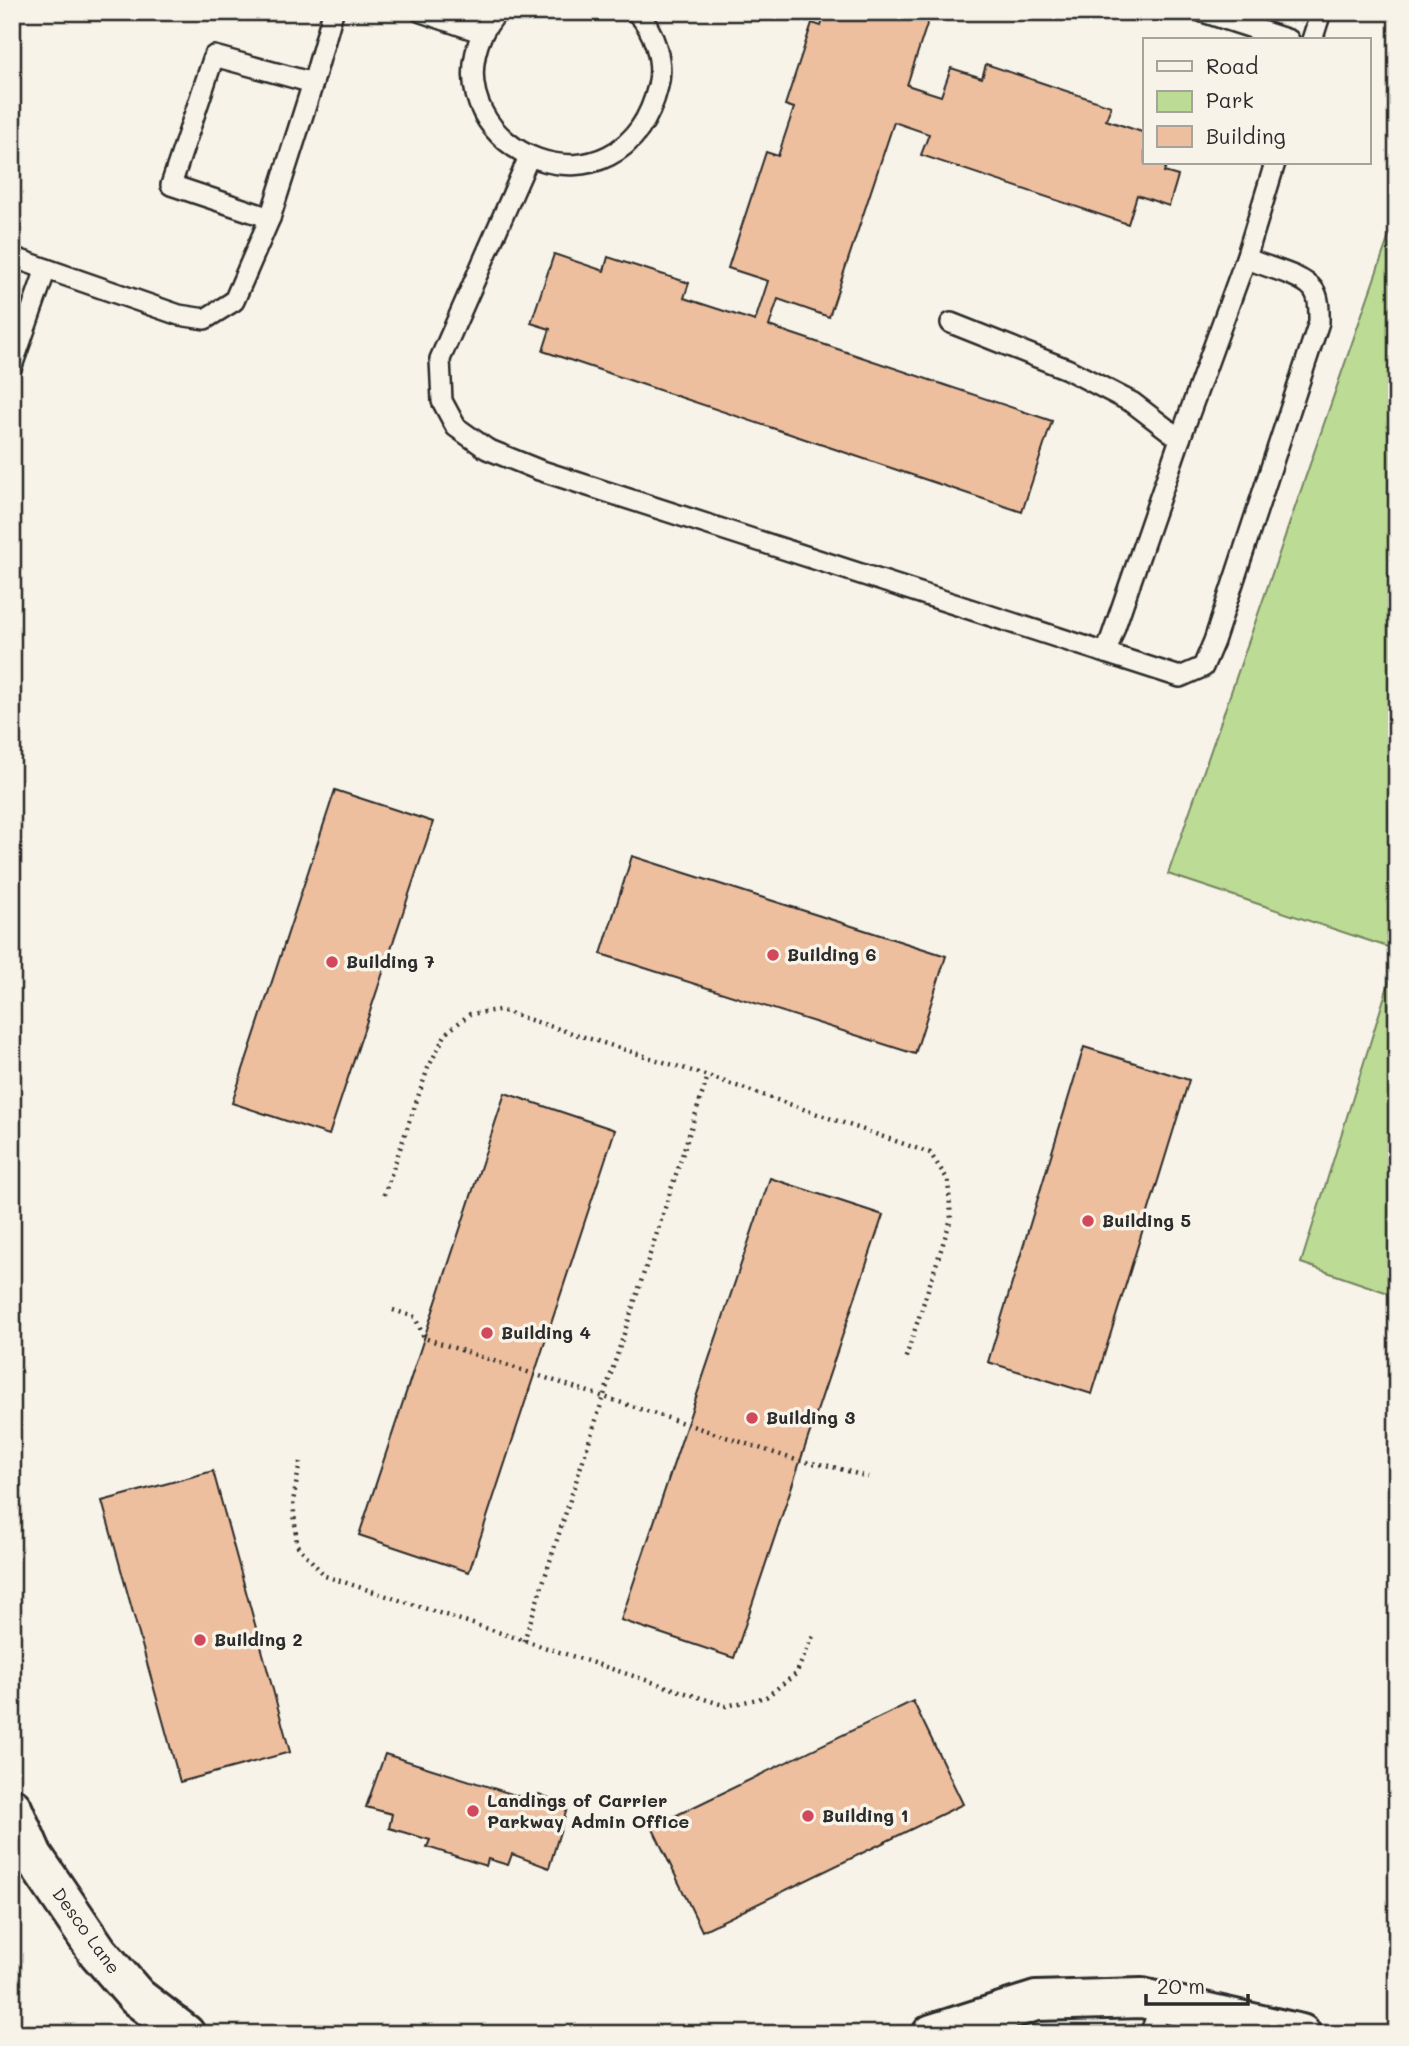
<svg xmlns="http://www.w3.org/2000/svg" width="1409" height="2046" viewBox="0 0 1409 2046" font-family="Mali,sans-serif">
<rect width="100%" height="100%" fill="#f7f3e8"/>
<filter id="ink" filterUnits="userSpaceOnUse"><feTurbulence type="fractalNoise" baseFrequency=".0143" numOctaves="2"/><feDisplacementMap in="SourceGraphic" scale="14" xChannelSelector="R" yChannelSelector="G"/><feConvolveMatrix kernelMatrix="1 2 1 2 8 2 1 2 1" color-interpolation-filters="sRGB"/></filter>
<g filter="url(#ink)">
<g fill="#bcdc95" stroke="#748460" stroke-width="2">
<polygon points="1397,213 1397,950 1168,874"/>
<polygon points="1397,957 1397,1296 1301,1263"/>
</g>
<g fill="#eebf9e" stroke="#2b2b2b" stroke-width="2">
<polygon points="826,12 931,12 907,85 941,96 951,68 982,78 986,64 1111,106 1106,120 1145,133 1145,163 1167,163 1164,172 1178,176 1169,206 1137,195 1128,224 921,155 929,134 894,122 829,317 778,299 769,326 1052,421 1022,512 543,351 550,329 531,323 554,254 604,271 608,257 689,283 684,298 755,321 768,281 728,268 766,152 778,156 794,108 785,105 812,23 821,26"/>
<polygon points="335,790 433,822 329,1135 232,1103"/>
<polygon points="632,856 946,956 915,1054 601,954"/>
<polygon points="1084,1047 1189,1080 1092,1394 988,1362"/>
<polygon points="505,1093 615,1130 469,1572 359,1535"/>
<polygon points="770,1178 883,1215 734,1658 621,1620"/>
<polygon points="213,1471 290,1752 180,1782 102,1501"/>
<polygon points="913,1701 963,1804 702,1931 652,1827"/>
<polygon points="385,1754 537,1802 539,1794 568,1805 549,1868 512,1854 508,1865 488,1859 486,1866 427,1847 430,1840 389,1828 392,1814 366,1807"/>
</g>
<g fill="none" stroke-linecap="round" stroke-linejoin="round">
<g stroke="#2b2b2b" stroke-width="24">
<g id="lane">
<polyline points="421,12 483,33"/>
<path d="M497 12C492 19 486 27 482 34 431 153 623 231 658 86 664 62 654 29 636 12"/>
<polyline points="1203,12 1289,40"/>
<polyline points="1312,40 1321,12"/>
<path d="M529 157 440 359 442 401 456 427 487 449 539 470 1180 677 1203 667 1214 641 1319 322C1319 312 1320 297 1313 289 1302 274 1263 267 1246 258L1275 163"/>
<polyline points="270,218 171,185 214,56 313,83"/>
<polyline points="12,257 179,315 205,319 234,301 270,218 313,83 333,12"/>
<polyline points="951,323 1067,369 1133,403 1180,439 1106,653"/>
<polyline points="12,366 46,269"/>
<polyline points="1180,439 1246,258"/>
<polyline points="1150,2034 1162,2003"/>
</g>
</g>
<g stroke="#2b2b2b" stroke-width="44">
<g id="secondary">
<polyline points="12,1808 33,1856 98,1952 137,1997 185,2034"/>
<polyline points="932,2034 1036,2001 1142,1998 1301,2034"/>
</g>
</g>
<g stroke="#2b2b2b" stroke-width="4.5" stroke-dasharray="2 5" stroke-linecap="butt">
<polyline points="384,1195 428,1068 446,1033 470,1014 499,1010 708,1076 930,1153 948,1180 951,1219 905,1360"/>
<polyline points="393,1310 415,1317 424,1338 799,1461 826,1465 868,1477"/>
<polyline points="300,1462 293,1502 297,1545 325,1576 726,1706 766,1697 796,1674 813,1636"/>
<polyline points="524,1641 708,1076"/>
</g>
<use href="#lane" stroke="#f7f3e8" stroke-width="19"/>
<use href="#secondary" stroke="#f7f3e8" stroke-width="38"/>
</g>
</g>
<g fill="#d1495b" stroke="#f7f3e8" stroke-width="2.5">
<circle cx="773" cy="955" r="7"/>
<circle cx="332" cy="962" r="7"/>
<circle cx="1088" cy="1221" r="7"/>
<circle cx="487" cy="1333" r="7"/>
<circle cx="752" cy="1418" r="7"/>
<circle cx="200" cy="1640" r="7"/>
<circle cx="473" cy="1811" r="7"/>
<circle cx="808" cy="1816" r="7"/>
</g>
<g text-anchor="middle" stroke-width="7" stroke-linejoin="round" paint-order="stroke">
<g font-size="18" font-weight="bold" fill="#2b2b2b" stroke="#f7f3e8" text-anchor="start">
<text x="787" y="961">Building 6</text>
<text x="346" y="968">Building 7</text>
<text x="1102" y="1227">Building 5</text>
<text x="501" y="1339">Building 4</text>
<text x="766" y="1424">Building 3</text>
<text x="214" y="1646">Building 2</text>
<text x="487" y="1807">Landings of Carrier<tspan x="487" dy="21">Parkway Admin Office</tspan></text>
<text x="822" y="1822">Building 1</text>
</g>
<g font-size="18" fill="#2b2b2b" stroke="#f7f3e8">
<text transform="translate(86 1931) rotate(54)" y="6">Desco Lane</text>
</g>
</g>
<rect width="1409" height="2046" fill="none" stroke="#f7f3e8" stroke-width="42"/>
<rect x="21" y="21" width="1367" height="2004" fill="none" stroke="#2b2b2b" stroke-width="2.5" filter="url(#ink)"/>
<rect x="1143" y="38" width="228" height="126" fill="#f7f3e8" stroke="#a5a39c" stroke-width="2"/>
<rect x="1157" y="61" width="35" height="10" fill="#f7f3e8" stroke="#a5a39c" stroke-width="2"/>
<text x="1206" y="74" font-size="21" fill="#2b2b2b">Road</text>
<rect x="1157" y="91" width="35" height="21" fill="#bcdc95" stroke="#a5a39c" stroke-width="2"/>
<text x="1206" y="108" font-size="21" fill="#2b2b2b">Park</text>
<rect x="1157" y="126" width="35" height="21" fill="#eebf9e" stroke="#a5a39c" stroke-width="2"/>
<text x="1206" y="144" font-size="21" fill="#2b2b2b">Building</text>
<path d="M1146 1994v10h102v-10" fill="none" stroke="#2b2b2b" stroke-width="3.5"/>
<text x="1157" y="1994" font-size="21" fill="#2b2b2b" stroke="#f7f3e8" stroke-width="5" paint-order="stroke">20 m</text>
</svg>
